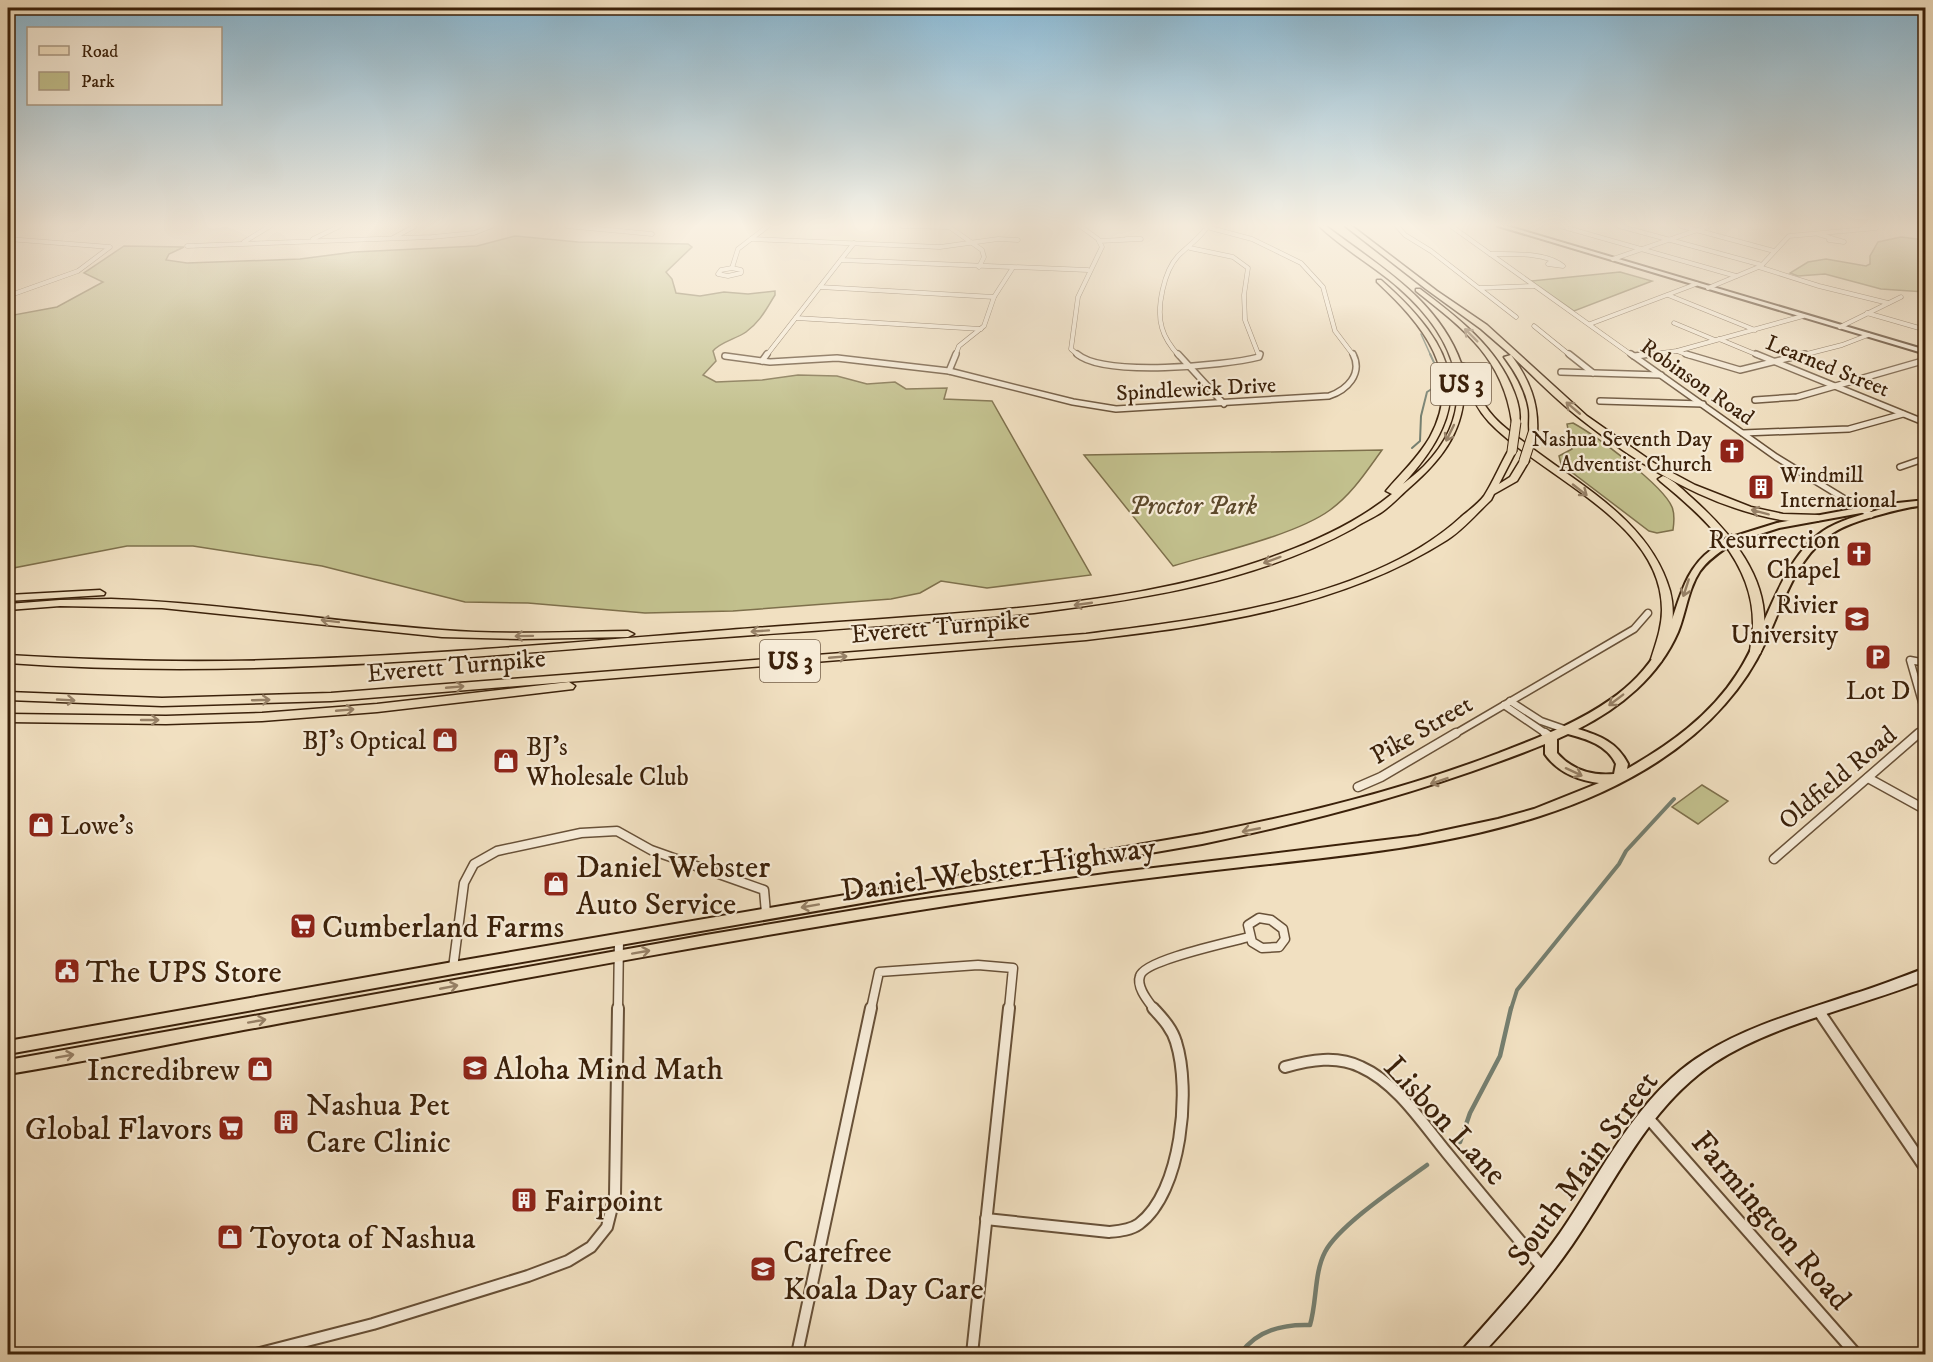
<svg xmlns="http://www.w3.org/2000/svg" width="1933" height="1362" viewBox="0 0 1933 1362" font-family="'IM FELL DW Pica',serif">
<rect width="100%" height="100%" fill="#f1e0c1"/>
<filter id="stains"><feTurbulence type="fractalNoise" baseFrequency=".00333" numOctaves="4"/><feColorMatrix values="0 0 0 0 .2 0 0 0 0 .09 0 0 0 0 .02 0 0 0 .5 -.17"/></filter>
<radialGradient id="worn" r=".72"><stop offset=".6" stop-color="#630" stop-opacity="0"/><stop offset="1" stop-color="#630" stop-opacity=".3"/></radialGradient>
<g fill="#c2c08d" stroke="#7e704c" stroke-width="1.5">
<path d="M515 236 578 242 688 244 692 247 666 272 672 279 676 293 700 296 724 292 748 294 775 291V295C766 309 761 321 746 332 736 339 720 342 713 351L716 361 703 375 716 382 762 380 798 375 837 376 867 384 895 382 906 389 947 388 944 399 992 401 1091 575 987 588 941 581 920 593 891 599 733 611 645 613 528 603 465 602 322 566 193 546H127L8 569V329L11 326 8 325V316L57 307 103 282 84 273 124 246 184 247 169 254 166 260 187 263 300 259 354 252 477 246Z"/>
<polygon points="1901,237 1925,240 1925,292 1881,289 1825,274 1798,276 1790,273 1808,262 1826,259 1866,266 1870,264 1870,256 1878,242"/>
<polygon points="1620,272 1652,281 1574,311 1531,281"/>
<path d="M1573 423C1595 435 1663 485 1672 507 1675 514 1674 523 1673 530L1657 533 1649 531 1561 464 1559 456 1572 449 1567 424Z"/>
<path d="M1382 450C1366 472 1352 494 1330 510 1296 535 1216 553 1173 566L1084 455Z"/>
<polygon points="1702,785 1728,801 1698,824 1672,807"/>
</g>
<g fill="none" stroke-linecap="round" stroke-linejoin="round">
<polyline stroke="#757f70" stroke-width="1.5" points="1421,334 1431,356"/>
<polyline stroke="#757f70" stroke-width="2" points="1412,448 1420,441 1421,416 1427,392 1438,385 1437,369 1430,354"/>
<polyline stroke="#757f70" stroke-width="4" points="1511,1009 1517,990 1619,864 1626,851 1674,799"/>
<g stroke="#757f70" stroke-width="4.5">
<polyline points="1460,1142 1470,1113 1500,1056 1511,1008"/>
<path d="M1240 1354C1256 1331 1283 1324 1310 1325 1317 1302 1314 1273 1325 1252 1339 1225 1401 1184 1427 1165"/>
</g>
<g stroke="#685138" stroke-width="5">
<g id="street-far4">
<polyline points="567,226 652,234"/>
<polyline points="902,226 949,227"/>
<polyline points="948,226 982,250 984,257 979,267"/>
<polyline points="1203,226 1252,239 1301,263 1323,287 1335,331 1354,356"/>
<polyline points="1397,226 1405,235 1431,251 1516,317"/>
<polyline points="1451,226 1633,356"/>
<polyline points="1560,226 1736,276"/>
<polyline points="1619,226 1762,265"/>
<polyline points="1681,226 1774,251"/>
<polyline points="1818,234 1844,242 1829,240 1831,239"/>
<polyline points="393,238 415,226"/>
<polyline points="8,239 110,247 78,271 8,296"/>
<polyline points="313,239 340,226"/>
<polyline points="751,239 940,247 998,239 1018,240"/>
<polyline points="1099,241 1141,239 1126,239"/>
<polyline points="244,242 270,226"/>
<polyline points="187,246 432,237 474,233 492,226"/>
<polyline points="1190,248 1233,257 1248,268 1244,295 1245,320 1259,356"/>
<path d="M1490 254C1511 254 1546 252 1563 266L1548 264 1552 261"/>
<polyline points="1613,259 1709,226"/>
<polyline points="841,260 1088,270"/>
<polyline points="1759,267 1819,286 1888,303"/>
<polyline points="732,268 738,249 768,226"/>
<polygon points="732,268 741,270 741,273 728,276 718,274 721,270"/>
<polyline points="820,287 994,297"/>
<polyline points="1480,288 1534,286"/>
<polyline points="1708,288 1761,266 1789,236 1876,228 1873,226"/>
<polyline points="1668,295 1755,330"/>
<polyline points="1867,313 1926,330"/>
<polyline points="796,318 981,329"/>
<polyline points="1674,323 1715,340"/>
<polyline points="1590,324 1696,284"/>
<polyline points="1534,326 1571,356"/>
<polyline points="1840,327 1901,297"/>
<polyline points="1719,339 1760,356"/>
<polyline points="1677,351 1690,356"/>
<polyline points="766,356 854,243"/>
<polyline points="955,356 959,346 984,326 994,297 1012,269"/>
<polyline points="1079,356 1071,349 1078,297 1102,247 1098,239 1080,226"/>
<path d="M1179 356C1171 347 1165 339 1162 328 1156 308 1164 271 1178 256 1189 245 1199 239 1208 226"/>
<polyline points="1638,356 1677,351 1803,316"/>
<polyline points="1799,356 1842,345 1868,335"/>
</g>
</g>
<g stroke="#685138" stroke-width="8">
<g id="street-far3">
<path d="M1077 354C1104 377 1224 366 1259 357L1260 354"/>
<polyline points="1178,354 1224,404"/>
<polyline points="1569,354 1593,373"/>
<polyline points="1631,354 1776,457 1871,515"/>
<polyline points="1686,354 1740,370 1805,354"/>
<polyline points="1756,354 1926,423"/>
<path d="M725 356 770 362 837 358 949 371 1073 402 1116 409 1329 396C1347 390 1363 374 1353 354"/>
<polyline points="1634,356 1651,354"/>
<polyline points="762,361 767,354"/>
<polyline points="949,371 956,354"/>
<polyline points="1561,372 1661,375"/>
<polyline points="1755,400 1797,397 1926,360"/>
<polyline points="1600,401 1703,404"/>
<polyline points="1743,433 1849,429 1903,414"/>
<polyline points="1900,467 1926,458"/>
</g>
</g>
<g stroke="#685138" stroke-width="9">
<g id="street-far2">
<polyline points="1926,663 1910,660 1926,716"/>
<polyline points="1510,701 1541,721 1567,730"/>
<polyline points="1504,705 1548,735"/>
<polyline points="1453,735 1634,629 1648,613"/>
<polyline points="1917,735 1926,727"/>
</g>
</g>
<g stroke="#685138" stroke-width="11">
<g id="street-far1">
<polyline points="1545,733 1551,737"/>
<polyline points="1868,778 1926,810"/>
<polyline points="1358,787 1381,777 1456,733"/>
<polyline points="1774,859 1919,733"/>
<polygon points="1259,918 1271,920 1283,929 1285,939 1279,947 1262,948 1252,942 1248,925"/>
<polyline points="453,968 464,883 474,864 497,851 581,833 617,831 651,850 764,890 766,913"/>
<polyline points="618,1009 619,939"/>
<polyline points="871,1009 879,972 978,965 1013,968 1009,1009"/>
<path d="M1154 1009C1148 1001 1136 987 1140 976 1144 960 1231 942 1249 937"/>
</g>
</g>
<g stroke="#685138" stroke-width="14">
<g id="street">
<polyline points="1820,1013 1926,1169"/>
<path d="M1285 1067C1310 1060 1337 1055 1361 1067 1397 1083 1423 1124 1447 1153 1479 1192 1511 1231 1544 1269"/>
<polyline points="1649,1119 1856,1354"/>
<path d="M986 1219 1109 1232C1119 1231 1131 1230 1139 1224 1182 1192 1191 1089 1176 1042 1172 1028 1162 1018 1153 1008"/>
<polyline points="256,1354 373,1324 528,1276 568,1261 591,1247 607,1227 615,1195 618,1008"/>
<polyline points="797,1354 871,1008"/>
<polyline points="972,1354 1009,1008"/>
</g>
</g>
<g stroke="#3b210a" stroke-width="4">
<g id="secondary">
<polygon points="1498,226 1507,226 1926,350 1926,354"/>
<path d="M1926 968V980C1859 1007 1773 1024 1714 1063 1648 1107 1615 1183 1572 1245 1545 1284 1514 1320 1482 1354H1461L1464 1348C1497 1311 1531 1274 1560 1233 1603 1171 1638 1093 1705 1053 1750 1025 1803 1011 1853 994 1877 987 1901 977 1926 968Z"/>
</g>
</g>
<g stroke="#3b210a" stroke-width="4">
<g id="primary">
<path d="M1926 500V505C1907 507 1893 511 1875 516 1859 521 1841 526 1827 537 1794 562 1782 607 1765 643 1755 665 1741 686 1725 704 1677 759 1608 794 1540 816 1444 847 1342 856 1242 867 1145 878 1048 890 952 905 712 942 473 988 233 1032 158 1046 83 1062 8 1074V1060L706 935 903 902 1112 873 1418 836 1498 819 1534 809 1599 783C1578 780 1558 773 1545 754V744C1433 789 1321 819 1202 844L453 974 8 1054V1041L453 962 1202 834C1303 814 1403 790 1499 753 1537 738 1576 724 1610 700 1629 687 1647 669 1659 648 1679 616 1678 574 1711 550 1717 546 1720 542 1727 543V547C1717 554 1707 561 1700 571 1688 589 1686 612 1678 632 1659 676 1620 708 1578 729 1600 736 1617 742 1628 764L1627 769C1669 745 1710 716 1737 674 1767 630 1780 556 1828 528 1846 518 1866 514 1884 508L1888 504ZM1568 734C1587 739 1607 745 1616 764L1614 774C1592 776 1572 770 1557 753V739Z"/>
<polygon points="1869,506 1873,509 1872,511 1779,528 1735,542 1731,539 1732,537 1777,523"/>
</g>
</g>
<g stroke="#3b210a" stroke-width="3">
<g id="highway">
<path d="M1319 226H1326C1377 265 1438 299 1461 363L1467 365C1474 384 1480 402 1494 417 1505 429 1520 439 1533 449 1585 488 1651 524 1670 591 1676 613 1672 641 1661 662L1657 663 1651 659C1656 643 1662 627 1662 610 1662 521 1541 477 1489 422 1477 409 1471 395 1464 379 1467 427 1444 458 1409 488 1400 496 1392 505 1382 512 1373 518 1363 522 1354 528 1256 582 1143 599 1034 613 896 626 759 634 622 645 417 662 212 678 8 663V655C95 660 182 663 270 660 423 656 576 642 728 630 818 623 907 618 997 610 1093 601 1190 588 1280 554 1320 539 1359 521 1392 494L1386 491C1401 473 1418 458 1430 437 1465 373 1422 324 1377 282V280H1381C1458 348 1479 403 1403 484 1410 478 1417 473 1424 466 1484 405 1455 337 1399 288 1374 266 1343 249 1319 226Z"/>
<path d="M1345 226H1352L1437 291 1487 325 1587 416 1654 463 1695 485 1751 507 1783 514 1818 515 1823 518 1818 521C1806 521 1793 522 1781 520 1708 507 1640 466 1582 420 1557 401 1534 377 1511 355 1529 379 1539 403 1537 433L1530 435C1528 427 1530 419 1529 410 1526 390 1516 373 1504 357L1511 355 1481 329 1426 289Z"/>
<path d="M1416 289H1420C1457 317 1497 347 1514 392 1518 402 1521 414 1519 424L1512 422C1503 358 1464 329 1416 291Z"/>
<path d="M1512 448 1516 451 1499 484 1510 477 1521 459H1527L1529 461 1517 481 1494 494 1491 500C1477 513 1463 530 1447 540 1340 608 1209 626 1086 640L331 701 162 706 8 700V692L162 698 331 693 1086 634C1202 620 1372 599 1461 517 1468 511 1478 504 1484 496 1493 482 1500 465 1508 451Z"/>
<path d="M1663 476C1674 480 1684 491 1692 498 1730 532 1769 577 1764 631 1763 639 1763 647 1760 654H1752L1750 651C1751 642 1753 632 1753 623 1753 561 1704 517 1660 481L1658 479Z"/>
<polygon points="100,590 105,593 104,595 8,601 8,595"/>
<path d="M111 599C222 603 331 622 442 630 504 635 566 632 628 631L634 634 628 637 522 639 442 637 162 608 60 606 8 610V604L60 600Z"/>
<polygon points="569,682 575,686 573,689 377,712 262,721 166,724 8,722 8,714 166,716 262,713 377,704"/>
</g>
</g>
<use href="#street-far4" stroke="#f6ebd7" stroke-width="4"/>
<use href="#street-far3" stroke="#f6ebd7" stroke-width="5"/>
<use href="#street-far2" stroke="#f6ebd7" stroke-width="6"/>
<use href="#street-far1" stroke="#f6ebd7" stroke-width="8"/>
<use href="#street" stroke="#f6ebd7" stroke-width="10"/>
<use href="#secondary" fill="#f6ebd7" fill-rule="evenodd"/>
<use href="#primary" fill="#f1e0c1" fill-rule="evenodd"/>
<use href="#highway" fill="#f1e0c1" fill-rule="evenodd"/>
<g stroke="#3b210a" stroke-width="13" stroke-linecap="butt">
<polyline id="primary-bridge" points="1724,545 1735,539"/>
</g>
<g stroke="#3b210a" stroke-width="11" stroke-linecap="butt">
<g id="highway-bridge">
<polyline points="1512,451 1516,422"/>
<polyline points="1524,461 1533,433"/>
</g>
</g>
<use href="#primary-bridge" stroke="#f1e0c1" stroke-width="10"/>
<use href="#highway-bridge" stroke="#f1e0c1" stroke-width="9"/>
</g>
<defs><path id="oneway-shaft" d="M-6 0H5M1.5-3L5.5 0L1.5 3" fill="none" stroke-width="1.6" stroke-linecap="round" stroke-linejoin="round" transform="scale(1.5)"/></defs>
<g stroke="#968066">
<use href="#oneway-shaft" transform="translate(1471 335) rotate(-135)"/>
<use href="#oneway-shaft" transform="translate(1573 408) rotate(-140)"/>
<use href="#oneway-shaft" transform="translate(1450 433) rotate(116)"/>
<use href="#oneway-shaft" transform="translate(1580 490) rotate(38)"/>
<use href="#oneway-shaft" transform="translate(1760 512) rotate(-165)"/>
<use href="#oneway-shaft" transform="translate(1272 560) rotate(160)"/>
<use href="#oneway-shaft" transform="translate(1686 588) rotate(108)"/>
<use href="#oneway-shaft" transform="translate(1083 604) rotate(172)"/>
<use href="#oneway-shaft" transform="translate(330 621) rotate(-173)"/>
<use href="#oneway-shaft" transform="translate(760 631) rotate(176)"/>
<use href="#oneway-shaft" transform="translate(524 636) rotate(179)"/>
<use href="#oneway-shaft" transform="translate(838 657) rotate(-5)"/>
<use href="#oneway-shaft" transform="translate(455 687) rotate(-5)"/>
<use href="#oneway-shaft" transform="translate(66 700) rotate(3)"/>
<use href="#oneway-shaft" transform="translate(261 700) rotate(-2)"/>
<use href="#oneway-shaft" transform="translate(1616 700) rotate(143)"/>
<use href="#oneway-shaft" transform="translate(345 710) rotate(-5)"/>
<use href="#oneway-shaft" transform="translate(150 720)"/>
<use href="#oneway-shaft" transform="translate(1574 772) rotate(25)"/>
<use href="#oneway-shaft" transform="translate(1439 781) rotate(161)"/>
<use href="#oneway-shaft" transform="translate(1251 830) rotate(169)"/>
<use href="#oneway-shaft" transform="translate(810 906) rotate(170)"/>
<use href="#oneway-shaft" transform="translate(641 952) rotate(-10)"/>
<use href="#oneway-shaft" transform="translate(449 987) rotate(-11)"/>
<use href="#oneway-shaft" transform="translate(257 1021) rotate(-10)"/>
<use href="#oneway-shaft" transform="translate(65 1056) rotate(-10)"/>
</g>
<linearGradient id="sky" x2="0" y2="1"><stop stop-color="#89b8d3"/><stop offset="0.54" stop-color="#f9f1e3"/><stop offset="1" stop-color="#f9f1e3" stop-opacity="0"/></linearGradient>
<rect width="1933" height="417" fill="url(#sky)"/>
<defs>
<g id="church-square" transform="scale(1.35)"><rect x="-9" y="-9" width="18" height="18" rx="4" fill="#8f2418" stroke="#f6ebd7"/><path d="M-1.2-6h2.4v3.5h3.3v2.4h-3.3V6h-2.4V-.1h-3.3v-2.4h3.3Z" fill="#fff"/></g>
<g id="building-square" transform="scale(1.35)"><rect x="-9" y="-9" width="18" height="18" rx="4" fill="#8f2418" stroke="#f6ebd7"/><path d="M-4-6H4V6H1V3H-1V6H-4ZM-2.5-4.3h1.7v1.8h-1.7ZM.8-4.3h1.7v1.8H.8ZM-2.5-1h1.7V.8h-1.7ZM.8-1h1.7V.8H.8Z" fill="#fff"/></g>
<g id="university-square" transform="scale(1.35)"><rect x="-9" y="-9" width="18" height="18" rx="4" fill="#8f2418" stroke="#f6ebd7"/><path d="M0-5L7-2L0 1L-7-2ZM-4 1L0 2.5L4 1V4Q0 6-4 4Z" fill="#fff"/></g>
<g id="parking-square" transform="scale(1.35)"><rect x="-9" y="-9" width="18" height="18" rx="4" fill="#8f2418" stroke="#f6ebd7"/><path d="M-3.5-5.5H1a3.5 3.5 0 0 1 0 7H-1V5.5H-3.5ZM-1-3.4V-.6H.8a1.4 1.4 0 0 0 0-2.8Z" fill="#fff"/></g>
<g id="shop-square" transform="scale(1.35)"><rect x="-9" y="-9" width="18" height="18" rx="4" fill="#8f2418" stroke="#f6ebd7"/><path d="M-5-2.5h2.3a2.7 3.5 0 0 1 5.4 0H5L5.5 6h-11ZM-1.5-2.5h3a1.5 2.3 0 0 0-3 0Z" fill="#fff"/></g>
<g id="supermarket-square" transform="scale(1.35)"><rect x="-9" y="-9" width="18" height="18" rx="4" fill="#8f2418" stroke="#f6ebd7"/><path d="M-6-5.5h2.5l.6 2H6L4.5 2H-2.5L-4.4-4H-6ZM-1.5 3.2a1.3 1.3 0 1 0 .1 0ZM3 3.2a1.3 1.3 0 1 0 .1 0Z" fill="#fff"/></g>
<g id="civic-square" transform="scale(1.35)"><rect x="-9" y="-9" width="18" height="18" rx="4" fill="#8f2418" stroke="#f6ebd7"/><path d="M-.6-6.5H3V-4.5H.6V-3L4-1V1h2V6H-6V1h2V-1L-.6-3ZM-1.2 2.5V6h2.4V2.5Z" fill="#fff"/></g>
<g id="school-square" transform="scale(1.35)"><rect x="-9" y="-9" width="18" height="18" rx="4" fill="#8f2418" stroke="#f6ebd7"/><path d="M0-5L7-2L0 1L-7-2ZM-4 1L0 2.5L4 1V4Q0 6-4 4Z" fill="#fff"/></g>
</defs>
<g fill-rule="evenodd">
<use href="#church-square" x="1732" y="451"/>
<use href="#building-square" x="1761" y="487"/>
<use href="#church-square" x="1859" y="554"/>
<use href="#university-square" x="1857" y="619"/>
<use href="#parking-square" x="1878" y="657"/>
<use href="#shop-square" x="445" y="740"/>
<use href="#shop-square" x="506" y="761"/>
<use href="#shop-square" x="41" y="825"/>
<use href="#shop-square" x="556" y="884"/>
<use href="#supermarket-square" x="303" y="926"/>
<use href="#civic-square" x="67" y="971"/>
<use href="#school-square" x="475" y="1068"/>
<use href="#shop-square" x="260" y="1069"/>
<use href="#building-square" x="286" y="1122"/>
<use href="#supermarket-square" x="231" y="1128"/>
<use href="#building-square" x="524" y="1200"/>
<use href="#shop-square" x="230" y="1237"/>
<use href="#school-square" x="763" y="1269"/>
</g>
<g text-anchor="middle" stroke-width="4.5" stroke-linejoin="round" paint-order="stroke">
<g font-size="22" fill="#3b210a" stroke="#f6ebd7">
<text transform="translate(1828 365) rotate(22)" y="8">Learned Street</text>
<text transform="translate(1698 381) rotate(35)" y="8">Robinson Road</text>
<text transform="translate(1196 388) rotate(-3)" y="8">Spindlewick Drive</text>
</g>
<g font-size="22" fill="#3b210a" stroke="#f6ebd7" text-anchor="end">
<text x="1712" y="446">Nashua Seventh Day<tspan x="1712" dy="25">Adventist Church</tspan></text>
<text x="1780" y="482" text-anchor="start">Windmill<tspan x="1780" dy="25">International</tspan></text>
</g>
<g fill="#f6ebd7" stroke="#735e48" stroke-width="1.5">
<rect x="1431" y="363" width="60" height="42" rx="4.5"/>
<rect x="760" y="640" width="60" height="42" rx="4.5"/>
</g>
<g font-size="24" font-weight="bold" fill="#3b210a">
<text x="1461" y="392">US 3</text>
<text x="790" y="669">US 3</text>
</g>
<g font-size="26" font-style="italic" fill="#5d492b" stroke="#f6ebd7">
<text x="1193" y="514">Proctor Park</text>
</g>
<g font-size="26" fill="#3b210a" stroke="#f6ebd7" text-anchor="end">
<text x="1840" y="548">Resurrection<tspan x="1840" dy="30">Chapel</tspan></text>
<text x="1838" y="613">Rivier<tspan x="1838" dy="30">University</tspan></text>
<text x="1878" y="699" text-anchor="middle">Lot D</text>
<text x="426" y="749">BJ's Optical</text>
<text x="526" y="755" text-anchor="start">BJ's<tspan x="526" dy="30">Wholesale Club</tspan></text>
<text x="60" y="834" text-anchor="start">Lowe's</text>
</g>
<g font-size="26" fill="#3b210a" stroke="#f6ebd7">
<text transform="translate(940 626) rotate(-5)" y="9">Everett Turnpike</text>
<text transform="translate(456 665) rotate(-5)" y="9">Everett Turnpike</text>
<text transform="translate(1421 729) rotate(-30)" y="9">Pike Street</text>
<text transform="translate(1837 777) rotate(-40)" y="9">Oldfield Road</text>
</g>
<g font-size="32" fill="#3b210a" stroke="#f6ebd7" text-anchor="start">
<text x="576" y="877">Daniel Webster<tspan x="576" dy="37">Auto Service</tspan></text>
<text x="322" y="937">Cumberland Farms</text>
<text x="86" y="982">The UPS Store</text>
<text x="494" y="1079">Aloha Mind Math</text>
<text x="240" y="1080" text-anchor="end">Incredibrew</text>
<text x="306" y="1115">Nashua Pet<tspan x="306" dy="37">Care Clinic</tspan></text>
<text x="212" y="1139" text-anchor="end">Global Flavors</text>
<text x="544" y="1211">Fairpoint</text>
<text x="250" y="1248">Toyota of Nashua</text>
<text x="783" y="1262">Carefree<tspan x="783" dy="37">Koala Day Care</tspan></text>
</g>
<g font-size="32" fill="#3b210a" stroke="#f6ebd7">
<text transform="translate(998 868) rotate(-8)" y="11">Daniel Webster Highway</text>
<text transform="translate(1446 1120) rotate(47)" y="11">Lisbon Lane</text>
<text transform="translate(1582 1168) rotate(-54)" y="11">South Main Street</text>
<text transform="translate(1772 1220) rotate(49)" y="11">Farmington Road</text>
</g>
</g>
<rect width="1933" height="1362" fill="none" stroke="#f1e0c1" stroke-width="30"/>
<rect x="9" y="9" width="1915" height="1344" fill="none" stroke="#3b210a" stroke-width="3"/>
<rect x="15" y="15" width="1903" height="1332" fill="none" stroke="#3b210a" stroke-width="1.5"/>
<rect x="27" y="27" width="195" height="78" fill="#f6ebd7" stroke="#ab9a85" stroke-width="1.5"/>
<rect x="39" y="46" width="30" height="9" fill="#f1e0c1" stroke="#ab9a85" stroke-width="1.5"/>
<text x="81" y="57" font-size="18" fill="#3b210a">Road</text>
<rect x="39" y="72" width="30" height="18" fill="#c2c08d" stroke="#ab9a85" stroke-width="1.5"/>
<text x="81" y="87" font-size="18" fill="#3b210a">Park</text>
<rect width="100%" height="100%" filter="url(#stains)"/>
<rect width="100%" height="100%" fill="url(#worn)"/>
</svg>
